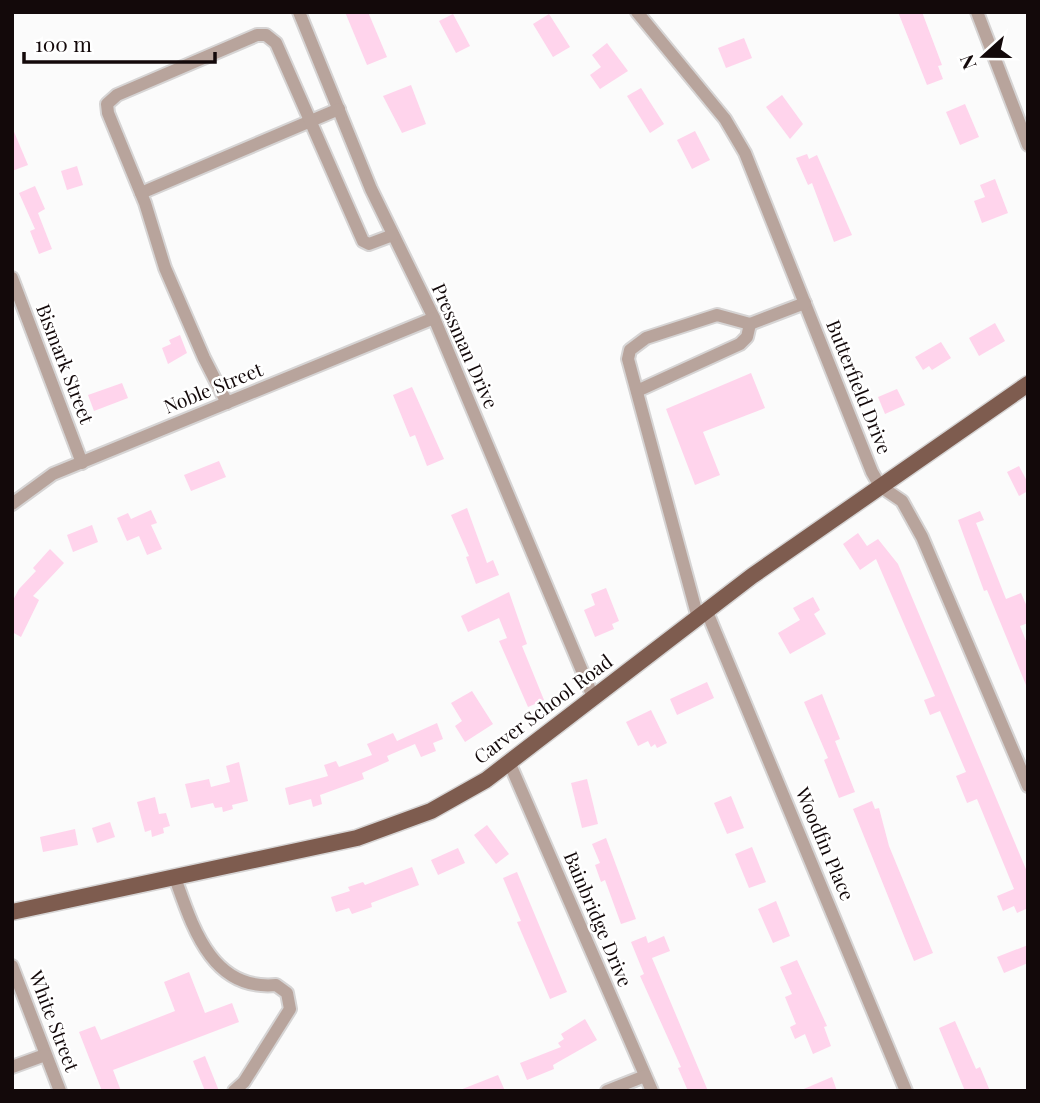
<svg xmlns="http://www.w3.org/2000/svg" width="1040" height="1103" viewBox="0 0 1040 1103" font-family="'Playfair Display',serif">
<rect width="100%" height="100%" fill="#fbfbfb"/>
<g fill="#ffd4ec">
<polygon points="345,12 368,12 387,57 367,65"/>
<polygon points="898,12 922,12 942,65 938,66 943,79 927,85"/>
<polygon points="453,14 470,46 456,53 439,21"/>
<polygon points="549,14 570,47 553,57 533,24"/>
<polygon points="744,38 752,58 726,68 718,48"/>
<polygon points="607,43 628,71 600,89 590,75 601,67 592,55"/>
<polygon points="411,85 426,124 402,133 383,96"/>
<polygon points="641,88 664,124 650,133 627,96"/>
<polygon points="782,95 803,124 790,139 766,107"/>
<polygon points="965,104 979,137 960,145 946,112"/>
<polygon points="12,127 28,165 12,171"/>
<polygon points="695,131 710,160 692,169 677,140"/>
<polygon points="807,154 809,159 817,155 852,235 834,242 812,183 808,185 796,158"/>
<polygon points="77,166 83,185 67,190 61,171"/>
<polygon points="995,179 1008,213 982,223 974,201 985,197 980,185"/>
<polygon points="35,186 45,209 38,213 52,249 39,254 30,231 35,229 19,193"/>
<polygon points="995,323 1005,341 979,356 969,338"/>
<polygon points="180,335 187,353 168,364 162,348 171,344 169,340"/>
<polygon points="941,342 951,358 932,370 929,366 923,370 915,357"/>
<polygon points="751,373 765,408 703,432 720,475 695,485 666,409"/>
<polygon points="122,383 128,398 94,411 88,395"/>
<polygon points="412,387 444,459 427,466 415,435 410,437 393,395"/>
<polygon points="897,389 905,405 885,414 878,397"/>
<polygon points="219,461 226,477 191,491 184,475"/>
<polygon points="1019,466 1028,483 1028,491 1019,496 1007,472"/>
<polygon points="467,508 487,563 493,560 499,575 476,584 466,557 469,556 451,515"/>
<polygon points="151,510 157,523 151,525 162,549 147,555 139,536 127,541 117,518 128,513 131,519"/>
<polygon points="980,511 984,520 976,523 1006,599 1021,593 1028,609 1028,623 1020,626 1028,646 1028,690 987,590 984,591 958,520"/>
<polygon points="92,525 98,542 73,552 67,535"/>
<polygon points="858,533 867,546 878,539 898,564 1028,874 1028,908 1017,913 1014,906 1003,911 997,896 1014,889 977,799 967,803 956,776 966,772 940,711 930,715 924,700 935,696 876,559 860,570 843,544"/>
<polygon points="50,549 64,563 33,596 39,600 21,637 12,632 12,602 19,589 36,571 33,568"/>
<polygon points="606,588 619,621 612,624 614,629 595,637 584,610 595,605 591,594"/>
<polygon points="509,592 527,644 522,646 544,700 528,707 499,641 507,638 499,618 468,632 461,616"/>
<polygon points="813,597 820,610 814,614 826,634 790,654 778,633 800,620 793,608"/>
<polygon points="707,682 714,698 677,715 670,699"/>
<polygon points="472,691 493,724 465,742 455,726 462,721 451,703"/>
<polygon points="822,694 840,739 835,741 855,792 839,798 824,760 828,758 804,702"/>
<polygon points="651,710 667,743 657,748 655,744 651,747 648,741 638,746 626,722"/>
<polygon points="437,723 443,739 433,743 436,751 421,757 415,744 387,756 389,761 362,773 364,779 320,795 322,804 313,807 311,799 289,805 285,788 328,776 324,765 336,761 339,767 372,755 367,744 393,733 397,741"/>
<polygon points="239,762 248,801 232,805 233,809 223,812 222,807 215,808 213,803 191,808 185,784 209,779 211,787 230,782 226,766"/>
<polygon points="587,779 598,824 582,828 571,783"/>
<polygon points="731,796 744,828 727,834 714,803"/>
<polygon points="155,797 159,814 166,813 170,826 163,828 164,833 152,837 151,830 145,832 137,802"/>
<polygon points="872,801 875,809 879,808 889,846 933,953 914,961 853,809"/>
<polygon points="110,822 115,837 97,843 92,828"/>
<polygon points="487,825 509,854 496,864 474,835"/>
<polygon points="75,829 78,845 43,852 40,837"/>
<polygon points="606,838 636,919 621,924 605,880 601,882 595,865 600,863 592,844"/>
<polygon points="752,847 766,882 749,888 735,854"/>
<polygon points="458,848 465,863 438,875 431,860"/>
<polygon points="412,867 419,885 371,903 372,907 352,914 349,908 336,912 331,897 350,891 348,887 363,882 365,885"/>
<polygon points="517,872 567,992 550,999 517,922 521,921 503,878"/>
<polygon points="776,901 790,936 773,943 758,909"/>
<polygon points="646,936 648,943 664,936 670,951 652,958 708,1091 688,1091 678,1068 681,1067 640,976 644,974 631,942"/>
<polygon points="1028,945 1028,963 1004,973 997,957"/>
<polygon points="797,960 827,1026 824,1027 831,1046 813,1054 805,1034 795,1039 790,1027 796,1024 785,997 792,994 780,967"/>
<polygon points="189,972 205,1013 232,1003 239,1022 113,1070 121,1091 102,1091 79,1032 95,1026 101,1040 175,1011 164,982"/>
<polygon points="585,1019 597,1040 553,1065 554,1069 527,1080 520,1063 561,1047 558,1043 564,1039 561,1034"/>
<polygon points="955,1021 976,1069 980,1067 990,1091 965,1091 939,1028"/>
<polygon points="205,1056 219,1091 205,1091 193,1061"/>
<polygon points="498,1075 505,1091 460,1091 460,1090"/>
<polygon points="832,1077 837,1091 799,1091"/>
</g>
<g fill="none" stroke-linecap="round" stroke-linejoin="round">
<g stroke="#d6d4d4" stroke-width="16">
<g id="minor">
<polyline points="299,12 371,189 434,318 593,697"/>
<polyline points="637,12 725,119 745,153 872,472 880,486 902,501 922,537 1028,786"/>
<polyline points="977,12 1028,145"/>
<polyline points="141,193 339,109"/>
<polyline points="12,278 82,463"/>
<polyline points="637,391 740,344 747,337 750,324"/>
<polyline points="227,403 204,358 165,268 145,203 108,113 107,104 117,95 257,35 266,35 276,43 363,241 369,244 393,235"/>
<polyline points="12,504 53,474 434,318"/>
<polyline points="707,612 906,1091"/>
<polyline points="698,618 628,359 630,350 646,338 717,315 750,324 805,303"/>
<polyline points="509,762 652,1091"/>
<path d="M175 878C193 928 212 991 276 985L287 993 290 1009 244 1082 234 1091"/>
<polyline points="12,966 60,1091"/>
<polyline points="12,1067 45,1055"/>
<polyline points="607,1091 645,1076"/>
</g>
</g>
<g stroke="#d6d4d4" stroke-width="19">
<polyline id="major" points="12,912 357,838 431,811 486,780 752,576 1028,384"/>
</g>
<use href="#minor" stroke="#b8a49c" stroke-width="12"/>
<use href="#major" stroke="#7e5c4f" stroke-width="16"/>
</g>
<g text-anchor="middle" stroke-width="5" stroke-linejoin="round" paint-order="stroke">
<g font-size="19" fill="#13090a" stroke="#fff">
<text transform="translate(465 346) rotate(66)" y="7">Pressman Drive</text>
<text transform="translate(65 364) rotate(69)" y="7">Bismark Street</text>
<text transform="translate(859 387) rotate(68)" y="7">Butterfield Drive</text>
<text transform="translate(213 388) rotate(-22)" y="7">Noble Street</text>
<text transform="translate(543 709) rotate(-37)" y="7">Carver School Road</text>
<text transform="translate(825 844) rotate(67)" y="7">Woodfin Place</text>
<text transform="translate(598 919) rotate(67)" y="7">Bainbridge Drive</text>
<text transform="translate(54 1021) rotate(69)" y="7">White Street</text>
</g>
</g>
<rect width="1040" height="1103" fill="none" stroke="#13090a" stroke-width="28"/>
<g transform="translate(984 56) rotate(249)" stroke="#ffffff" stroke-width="5" paint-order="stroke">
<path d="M0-5L12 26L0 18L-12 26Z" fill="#13090a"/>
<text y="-10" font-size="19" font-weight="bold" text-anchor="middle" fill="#13090a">N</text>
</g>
<path d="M24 52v10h191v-10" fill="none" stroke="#13090a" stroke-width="3.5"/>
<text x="35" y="52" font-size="21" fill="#13090a" stroke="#ffffff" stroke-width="5" paint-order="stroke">100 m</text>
</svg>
